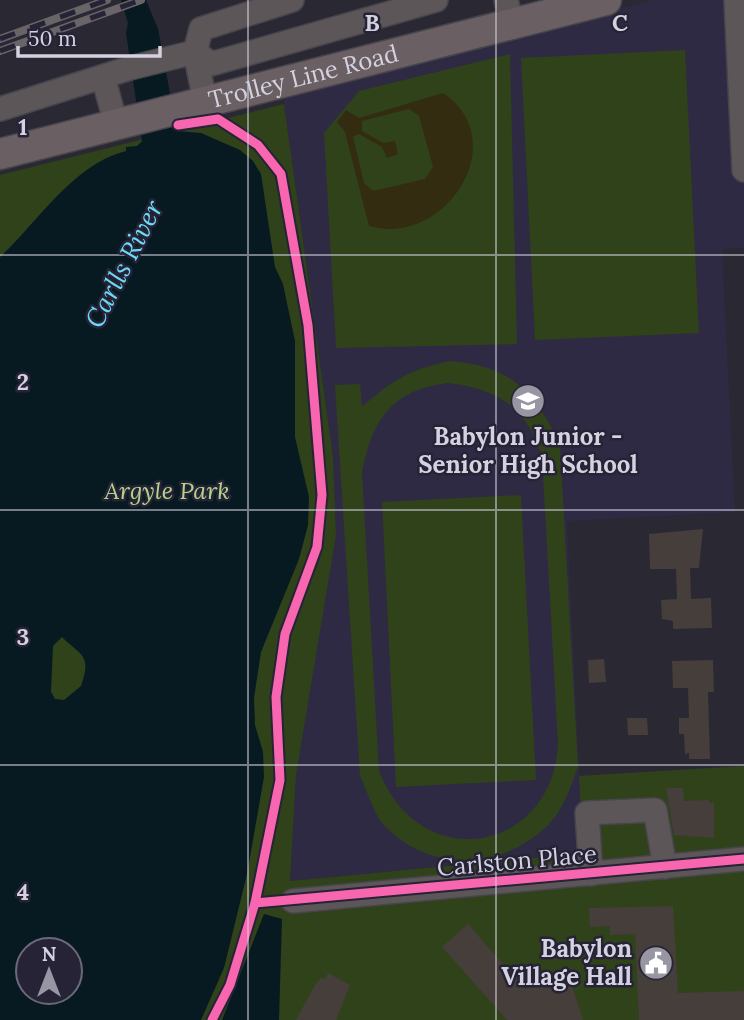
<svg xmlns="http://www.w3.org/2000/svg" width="744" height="1020" viewBox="0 0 744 1020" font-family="Lora,serif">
<rect width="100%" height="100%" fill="#2a2832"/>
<polygon fill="#2f2a43" points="653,0 744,0 744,248 722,249 735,512 567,521 583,853 290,881 296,775 336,535 333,457 284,104 286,94"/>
<g fill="#30421a" fill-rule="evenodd">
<polygon points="685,50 699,333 535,340 521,58"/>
<polygon points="510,54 517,344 336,348 324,133 359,91"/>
<path d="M284 104 333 457 336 535 296 775 290 881 583 853 579 776 744 766V1020H0V175ZM28 950H70V992H28Z"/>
<path d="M450 361C511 366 535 391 560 445L578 767C570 788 563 812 545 828 498 871 427 872 383 824 373 812 367 790 360 776L335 385 360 384 362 407C392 380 411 369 450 361ZM448 383C498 389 526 407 542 456L558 744C552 854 420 876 379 771L362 473C372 420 391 390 448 383Z"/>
<polygon points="521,495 536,780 396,787 382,502"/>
</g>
<path fill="#342c11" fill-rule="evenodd" d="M443 93C514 140 446 248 369 226L345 132 337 122 346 110 359 118ZM409 109 419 116 433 167 425 179 373 191 364 183 353 137 359 134 382 147 387 158 398 154 395 141 383 143 362 131V121Z"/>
<g fill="#071a21" fill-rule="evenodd">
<path d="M121 0H146L158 29 177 131 201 133 240 150 253 161 261 174 275 267 283 284 295 341V437L309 497 308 525 299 559 261 652 254 698 255 725 263 752 264 777 247 874 224 968 201 1020H0V257C38 222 73 164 126 151V147L137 146 142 141 126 33 128 23ZM62 637C81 656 92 654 81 686L64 700 55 699 51 692 53 646ZM28 950H70V992H28Z"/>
<polygon points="264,914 282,919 279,1020 222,1020"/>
</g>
<g fill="#463e3b">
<polygon points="703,529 699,568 690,568 691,599 711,598 712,628 673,629 673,621 662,619 661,600 677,599 676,569 650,569 649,534"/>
<polygon points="604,659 606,682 589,683 588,660"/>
<polygon points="713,660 714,692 708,692 710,759 689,759 689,753 685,754 684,734 679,734 679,718 689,718 688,688 673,688 672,661"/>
<polygon points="627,718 647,718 648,735 628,735"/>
<polygon points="666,788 683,788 684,801 709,800 709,803 714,803 714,838 674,835"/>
<polygon points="673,906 678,993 744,991 744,1020 639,1020 635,934 610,935 610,926 590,927 589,908"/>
<polygon points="468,924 525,989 545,983 546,988 570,980 583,1020 507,1020 442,947"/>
<polygon points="328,973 350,985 336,1020 296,1020 315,985 321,978 325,979"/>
</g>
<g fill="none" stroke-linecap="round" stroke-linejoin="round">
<g stroke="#46444d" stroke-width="26">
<g id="minor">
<polyline points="292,0 201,29 195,52 211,64 436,0"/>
<polyline points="506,0 512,23"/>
<polyline points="736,0 744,170"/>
<polyline points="103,77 116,124"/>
<polyline points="0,109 130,68 195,52 205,101"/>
<polyline points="591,874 587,813 655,810 665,867"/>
<polyline points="293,901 744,859"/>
</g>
</g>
<g stroke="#46444d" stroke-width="33">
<g id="major">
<path id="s1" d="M0 154 606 0"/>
</g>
</g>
<use href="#minor" stroke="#5d5658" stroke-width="23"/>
<use href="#major" stroke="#6a5f62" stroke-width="30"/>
<g stroke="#686468" stroke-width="8">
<g id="rail">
<polyline points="0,39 107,0"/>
<polyline points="0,51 141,0"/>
</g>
</g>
<use href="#rail" stroke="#272337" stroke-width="5" stroke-dasharray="16" stroke-linecap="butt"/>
<g stroke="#272337" stroke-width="13">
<g id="cycleway">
<polyline points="178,125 218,119 258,145 281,174 308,325 322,495 317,547 285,634 276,697 280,780 255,903"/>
<polyline points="212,1020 230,985 255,903 744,859"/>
</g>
</g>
<use href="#cycleway" stroke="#f766af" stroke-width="9"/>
</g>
<path fill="none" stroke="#d4d2e0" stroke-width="2" stroke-opacity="0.55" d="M248 0V1020M496 0V1020M0 255H744M0 510H744M0 765H744"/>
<defs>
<g id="school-disc" transform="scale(1.75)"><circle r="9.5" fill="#9896a3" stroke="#272337"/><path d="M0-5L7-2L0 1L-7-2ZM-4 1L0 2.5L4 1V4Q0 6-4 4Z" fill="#fff"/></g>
<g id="civic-disc" transform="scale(1.75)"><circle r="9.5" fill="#9896a3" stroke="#272337"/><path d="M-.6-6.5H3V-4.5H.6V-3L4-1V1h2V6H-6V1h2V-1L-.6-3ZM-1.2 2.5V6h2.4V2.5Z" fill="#fff"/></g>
</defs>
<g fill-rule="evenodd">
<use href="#school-disc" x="528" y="401"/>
<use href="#civic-disc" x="656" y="963"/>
</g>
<g text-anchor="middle" stroke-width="5" stroke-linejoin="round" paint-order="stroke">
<g font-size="24" fill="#d4d2e0" stroke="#272337">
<text dy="8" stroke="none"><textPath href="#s1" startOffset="313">Trolley Line Road</textPath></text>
<text transform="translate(517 861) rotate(-5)" y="8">Carlston Place</text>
</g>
<g font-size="24" font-weight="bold" fill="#d4d2e0" stroke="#272337">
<text x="528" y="445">Babylon Junior -<tspan x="528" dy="28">Senior High School</tspan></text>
<text x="632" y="957" text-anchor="end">Babylon<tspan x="632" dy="28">Village Hall</tspan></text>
</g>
<g font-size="24" font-style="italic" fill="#b1d589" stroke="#272337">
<text x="167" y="499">Argyle Park</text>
</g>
<g font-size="26" font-style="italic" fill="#6bdbf6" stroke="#272337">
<text transform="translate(124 264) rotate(-63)" y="9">Carlls River</text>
</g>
</g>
<g font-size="23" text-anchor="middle" font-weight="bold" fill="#d4d2e0" stroke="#272337" stroke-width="5" stroke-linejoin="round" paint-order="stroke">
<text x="372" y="31">B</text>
<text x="620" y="31">C</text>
<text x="23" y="135">1</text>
<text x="23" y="390">2</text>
<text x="23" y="645">3</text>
<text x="23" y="900">4</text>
</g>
<g transform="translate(49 971)"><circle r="33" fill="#272337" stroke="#6c697b" stroke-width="2"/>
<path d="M0-5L12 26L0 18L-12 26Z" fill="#9896a3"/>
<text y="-10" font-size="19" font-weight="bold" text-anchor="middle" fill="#d4d2e0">N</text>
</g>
<path d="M18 46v10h142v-10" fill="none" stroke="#d4d2e0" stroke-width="3.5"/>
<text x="28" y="46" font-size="21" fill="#d4d2e0" stroke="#272337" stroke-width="5" paint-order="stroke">50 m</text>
</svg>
